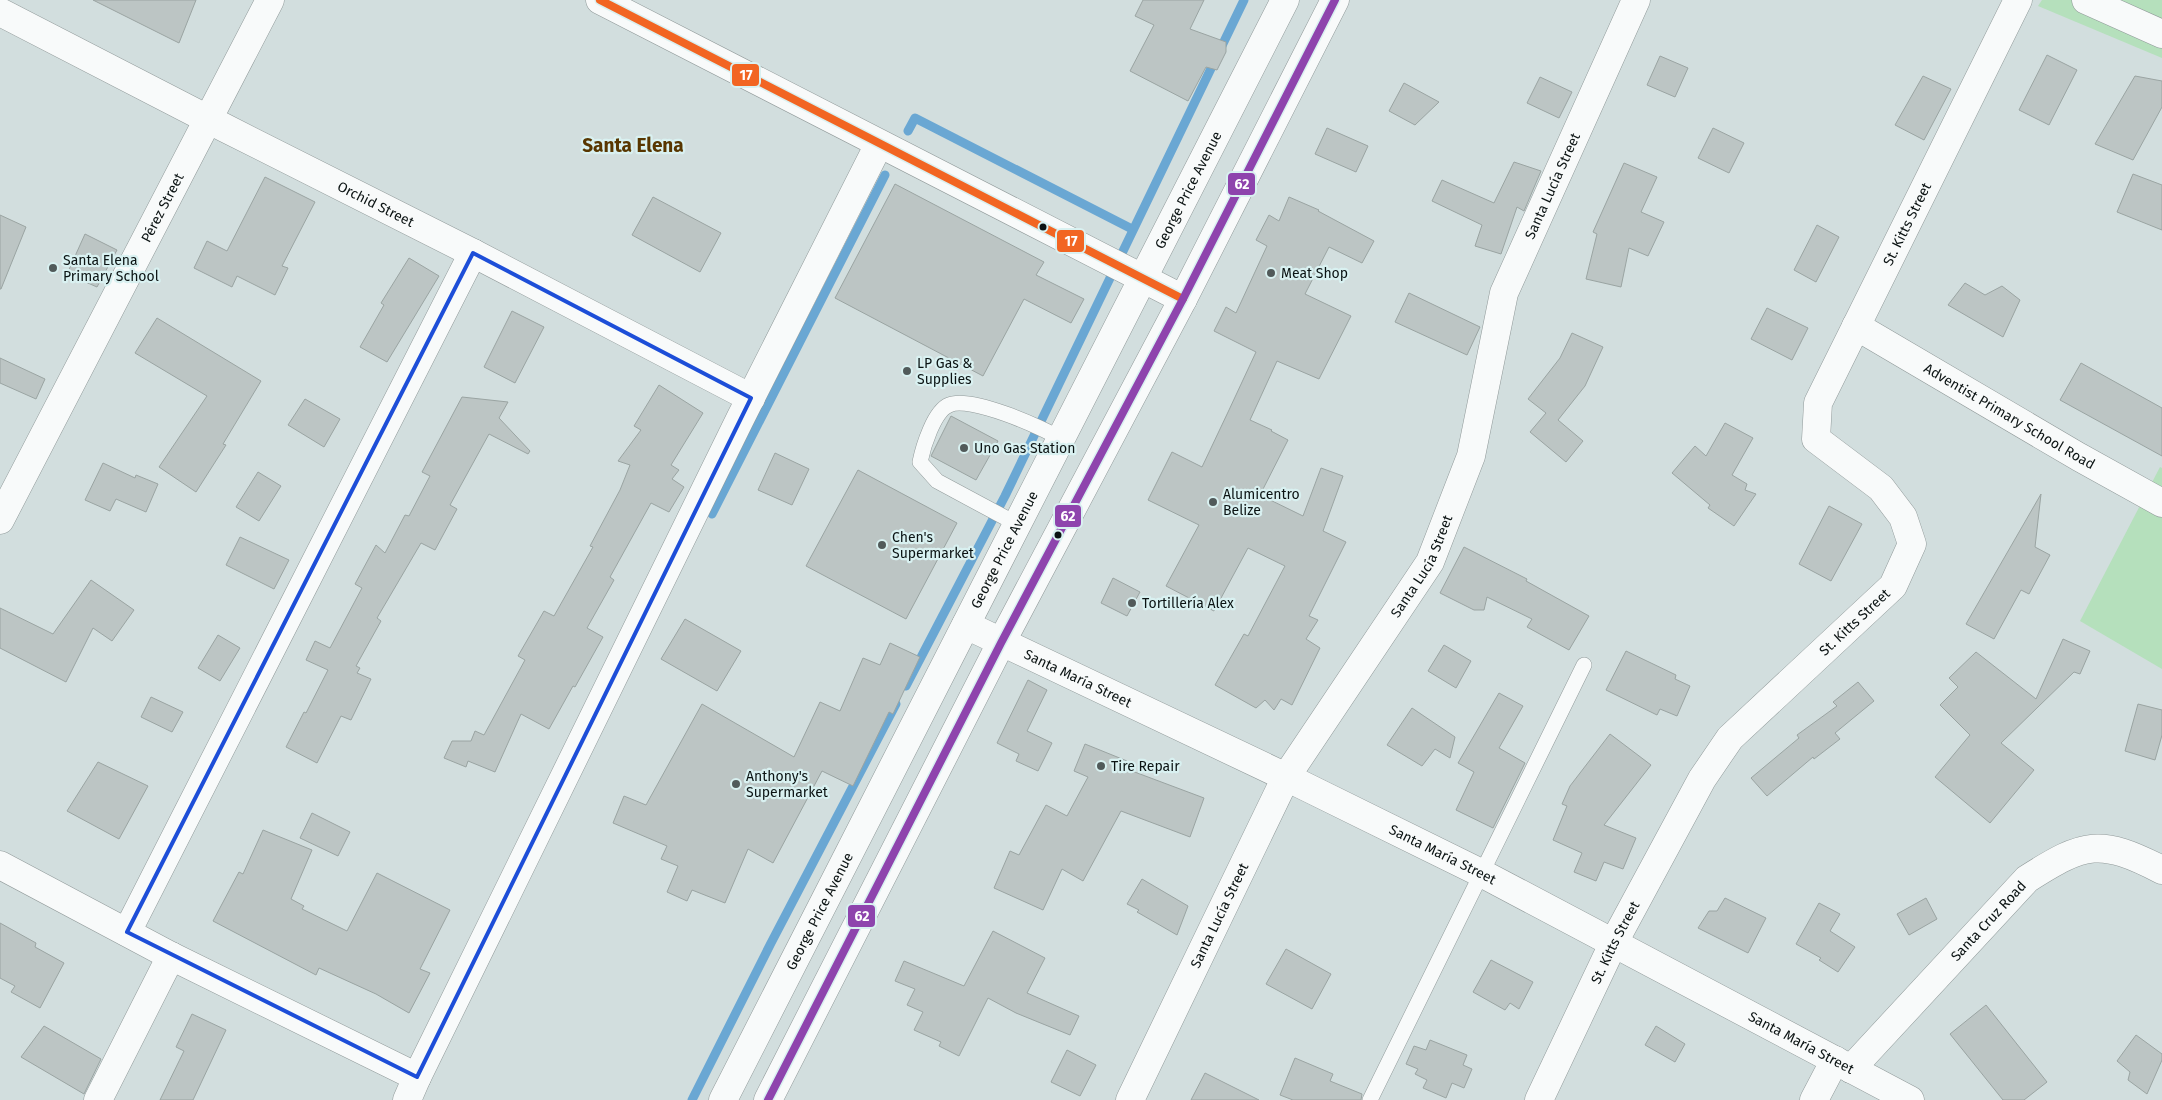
<svg xmlns="http://www.w3.org/2000/svg" width="2162" height="1100" viewBox="0 0 2162 1100" font-family="'Fira Sans',sans-serif">
<rect width="100%" height="100%" fill="#d2dede"/>
<g fill="#b5e0bc">
<polygon points="2042,0 2162,0 2162,58 2038,6"/>
<polygon points="2160,467 2162,468 2162,669 2080,621"/>
</g>
<g fill="none" stroke-linecap="round" stroke-linejoin="round">
<g stroke="#6aa7d3" stroke-width="9">
<polyline points="908,131 915,118 1132,229"/>
<polyline points="712,514 885,175"/>
<polyline points="906,686 1005,496 1244,0"/>
<polyline points="692,1100 771,943 896,704"/>
</g>
</g>
<g fill="#bcc5c4" stroke="#9aa4a2">
<polygon points="93,0 196,0 179,43"/>
<polygon points="1143,0 1204,0 1190,29 1226,42 1226,52 1217,70 1206,67 1188,101 1130,71 1154,25 1135,16"/>
<polygon points="2047,55 2077,70 2049,125 2019,110"/>
<polygon points="1660,56 1688,68 1675,97 1647,85"/>
<polygon points="1923,76 1951,89 1924,140 1895,125"/>
<polygon points="2135,76 2162,81 2162,107 2133,160 2095,144"/>
<polygon points="1540,77 1572,92 1559,118 1527,103"/>
<polygon points="1404,83 1439,102 1415,125 1389,111"/>
<polygon points="1327,128 1368,146 1356,172 1315,154"/>
<polygon points="1713,128 1744,143 1729,173 1698,158"/>
<polygon points="1514,162 1541,171 1524,211 1517,207 1501,254 1475,246 1482,225 1432,201 1442,180 1494,203"/>
<polygon points="1624,163 1657,177 1641,212 1664,222 1648,256 1629,248 1621,287 1586,279 1597,234 1593,232"/>
<polygon points="2133,174 2162,185 2162,230 2117,212"/>
<polygon points="265,177 315,202 282,266 288,268 275,295 237,276 232,287 194,268 207,241 227,251"/>
<polygon points="895,184 1044,262 1036,275 1084,299 1071,323 1024,299 983,376 835,298"/>
<polygon points="653,197 721,233 700,272 632,235"/>
<polygon points="1289,197 1319,210 1318,211 1374,241 1362,263 1329,247 1305,294 1351,316 1319,379 1277,361 1250,420 1272,430 1271,431 1288,440 1260,495 1303,516 1321,468 1343,476 1323,531 1346,542 1309,616 1318,620 1306,639 1320,648 1292,705 1281,699 1274,710 1265,700 1256,708 1215,685 1244,634 1248,636 1285,566 1248,548 1214,611 1166,586 1199,525 1148,500 1172,452 1202,467 1229,410 1256,352 1214,331 1226,307 1236,313 1267,246 1256,240 1269,215 1279,221"/>
<polygon points="0,215 26,227 1,289 0,289"/>
<polygon points="1817,225 1839,237 1816,282 1794,270"/>
<polygon points="85,234 117,250 97,287 67,274"/>
<polygon points="409,258 439,276 387,362 360,347 384,305 381,303"/>
<polygon points="1965,283 1985,295 2002,286 2020,300 2003,337 1948,305"/>
<polygon points="1409,293 1480,327 1467,355 1395,322"/>
<polygon points="1767,308 1808,328 1792,360 1751,339"/>
<polygon points="512,311 544,327 515,383 484,367"/>
<polygon points="157,318 261,381 223,444 226,445 196,492 159,467 207,396 135,353"/>
<polygon points="1572,333 1603,347 1585,386 1558,420 1583,441 1566,462 1530,432 1546,413 1528,399 1560,358"/>
<polygon points="0,358 45,379 36,399 0,383"/>
<polygon points="2081,363 2162,408 2162,456 2060,400"/>
<polygon points="659,385 703,413 671,465 679,470 672,479 684,487 669,512 651,503 610,577 614,580 587,628 603,637 575,687 573,686 549,729 521,714 495,772 468,761 466,767 444,758 452,741 471,741 475,731 484,735 525,660 518,656 544,611 554,616 593,547 590,546 620,490 630,465 618,461 641,430 634,426"/>
<polygon points="462,397 508,402 499,418 530,451 528,454 489,434 450,505 457,509 435,550 421,543 377,618 381,621 356,666 360,668 357,673 371,679 351,720 341,716 317,763 286,747 304,712 306,713 328,670 306,660 315,641 330,648 362,588 355,584 376,545 385,553 405,515 409,516 430,476 422,472"/>
<polygon points="305,399 340,419 324,447 288,425"/>
<polygon points="951,416 998,441 976,480 931,456"/>
<polygon points="1725,423 1753,438 1732,475 1747,484 1745,490 1756,494 1734,526 1708,508 1710,505 1672,473 1695,446 1706,456"/>
<polygon points="775,453 809,469 792,505 758,490"/>
<polygon points="103,463 135,478 136,475 158,484 146,512 116,499 110,511 85,500"/>
<polygon points="858,470 957,523 906,619 806,566"/>
<polygon points="258,472 281,486 259,521 236,507"/>
<polygon points="2041,494 2035,547 2050,555 2029,594 2021,590 1994,639 1966,624"/>
<polygon points="1829,506 1862,524 1831,581 1799,564"/>
<polygon points="240,537 289,560 274,589 226,565"/>
<polygon points="1464,547 1527,579 1526,581 1589,616 1569,650 1527,627 1532,619 1487,597 1484,610 1474,610 1440,593"/>
<polygon points="1113,578 1140,592 1127,616 1101,603"/>
<polygon points="91,580 134,610 112,641 93,628 66,682 0,648 0,608 53,634"/>
<polygon points="685,619 741,651 717,691 661,659"/>
<polygon points="218,635 240,648 220,681 198,668"/>
<polygon points="2063,639 2090,651 2080,674 2074,672 2001,743 2034,770 1990,823 1935,777 1970,735 1940,705 1958,687 1949,678 1976,652 2036,699"/>
<polygon points="890,643 920,657 893,714 889,712 853,786 822,771 773,863 748,849 725,903 692,890 687,901 667,892 678,866 661,859 667,846 613,823 624,796 646,805 702,704 794,757 820,702 840,711 863,658 880,665"/>
<polygon points="1444,645 1471,661 1456,688 1428,671"/>
<polygon points="1626,651 1676,675 1675,679 1690,686 1677,716 1660,709 1657,715 1606,690"/>
<polygon points="1028,680 1047,690 1027,731 1052,743 1038,771 1016,761 1019,754 997,743"/>
<polygon points="1858,682 1874,701 1835,733 1840,739 1814,759 1813,757 1767,796 1751,778 1799,738 1797,735 1837,706 1833,702"/>
<polygon points="1499,693 1523,706 1499,748 1525,763 1493,828 1456,810 1474,772 1458,763"/>
<polygon points="151,697 183,712 172,732 141,717"/>
<polygon points="2138,704 2162,710 2162,735 2155,760 2125,751"/>
<polygon points="1412,708 1455,737 1450,758 1435,749 1422,766 1387,745"/>
<polygon points="1610,734 1651,765 1604,825 1636,838 1623,869 1604,862 1596,881 1574,872 1582,853 1553,840 1567,806 1562,804 1570,786"/>
<polygon points="1085,744 1127,761 1124,768 1204,798 1190,837 1121,811 1083,881 1062,869 1043,910 994,888 1010,851 1019,855 1046,805 1067,816 1088,777 1074,771"/>
<polygon points="98,762 148,786 119,839 67,811"/>
<polygon points="312,813 350,832 338,856 300,838"/>
<polygon points="263,830 312,850 291,899 304,906 302,909 347,931 377,873 450,910 420,969 430,973 409,1013 376,994 319,968 316,975 213,921 239,872 243,874"/>
<polygon points="1142,879 1188,906 1177,935 1137,912 1139,910 1127,904"/>
<polygon points="1725,898 1766,918 1748,953 1698,928 1709,911 1717,911"/>
<polygon points="1926,898 1937,919 1909,935 1897,914"/>
<polygon points="1819,903 1840,914 1830,931 1855,947 1838,972 1819,960 1821,958 1796,944"/>
<polygon points="0,923 36,943 35,947 64,963 40,1008 11,992 15,986 0,978"/>
<polygon points="993,931 1045,958 1027,993 1079,1016 1070,1035 1016,1013 988,998 959,1056 939,1046 941,1042 914,1030 923,1012 907,1005 915,989 895,981 904,961 964,986"/>
<polygon points="1286,949 1331,974 1312,1009 1266,984"/>
<polygon points="1491,960 1533,982 1519,1009 1510,1003 1505,1010 1473,992"/>
<polygon points="1986,1005 2047,1082 2024,1100 2003,1100 1950,1034"/>
<polygon points="192,1014 226,1030 193,1100 160,1100 184,1051 176,1047"/>
<polygon points="44,1026 101,1059 84,1094 21,1057"/>
<polygon points="1656,1026 1685,1044 1675,1062 1645,1045"/>
<polygon points="2136,1035 2162,1054 2162,1060 2147,1094 2128,1080 2130,1072 2117,1061"/>
<polygon points="1430,1040 1467,1055 1463,1065 1472,1069 1464,1088 1452,1083 1446,1098 1423,1088 1427,1080 1415,1074 1418,1069 1406,1064 1414,1046 1426,1050"/>
<polygon points="1067,1050 1096,1065 1080,1096 1051,1082"/>
<polygon points="1295,1058 1333,1074 1330,1081 1362,1094 1361,1100 1293,1100 1280,1095"/>
<polygon points="1205,1073 1259,1100 1191,1100"/>
</g>
<g fill="none" stroke-linecap="round" stroke-linejoin="round">
<g stroke="#919a9a" stroke-width="16">
<g id="lane">
<path d="M1017 524 937 481 920 462C923 447 934 411 949 405 969 395 1042 427 1061 439"/>
<polyline points="1370,1100 1584,665"/>
</g>
</g>
<g stroke="#919a9a" stroke-width="29">
<g id="street">
<polyline points="2086,0 2162,34"/>
<path id="s1" d="M0 12 225 128 473 253 751 398"/>
<path id="s2" d="M1856 326 2079 457 2162 503"/>
<polyline points="127,932 473,253"/>
<path id="s3" d="M1851 1069 2027 879C2085 842 2100 838 2162 870"/>
<polyline points="417,1077 740,419 879,144"/>
<polyline points="98,1100 171,956"/>
<path id="s4" d="M1130 1100 1286 777 1430 562 1471 456 1504 293 1636 0"/>
<path id="s5" d="M1539 1100 1614 942 1702 779 1730 738 1893 586 1912 544 1903 517 1881 488 1816 439 1818 403 2018 0"/>
<polyline points="1814,1100 1835,1060"/>
</g>
</g>
<g stroke="#919a9a" stroke-width="29">
<g id="secondary">
<polyline points="600,0 1183,299"/>
<path id="s6" d="M0 520 270 0"/>
<path id="s7" d="M966 625 1286 777 1483 874 1910 1100"/>
<polyline points="0,865 171,956 417,1077 407,1100"/>
<path id="s8" d="M723 1100 1285 0"/>
<polyline points="768,1100 1001,643 1183,299 1335,0"/>
</g>
</g>
<use href="#lane" stroke="#f8fafa" stroke-width="15"/>
<use href="#street" stroke="#f8fafa" stroke-width="28"/>
<use href="#secondary" stroke="#f8fafa" stroke-width="28"/>
<g stroke="#d9f1f1" stroke-width="11">
<polyline id="bus-1" points="600,0 1183,299"/>
</g>
<g stroke="#d9f1f1" stroke-width="11">
<polyline id="bus-2" points="768,1100 1001,643 1183,299 1335,0"/>
</g>
<use href="#bus-1" stroke="#f26522" stroke-width="8"/>
<use href="#bus-2" stroke="#8e44ad" stroke-width="8"/>
</g>
<path fill="none" stroke="#1d4ed8" stroke-width="4" stroke-linejoin="round" d="M473 253 751 398 417 1077 127 932Z"/>
<g fill="#0b1313" stroke="#d9f1f1" stroke-width="2">
<circle cx="1043" cy="227" r="4.5"/>
<circle cx="1058" cy="535" r="4.5"/>
</g>
<g fill="#515a5a" stroke="#d9f1f1" stroke-width="2">
<circle cx="53" cy="268" r="5"/>
<circle cx="1271" cy="273" r="5"/>
<circle cx="907" cy="371" r="5"/>
<circle cx="964" cy="448" r="5"/>
<circle cx="1213" cy="502" r="5"/>
<circle cx="882" cy="545" r="5"/>
<circle cx="1132" cy="603" r="5"/>
<circle cx="1101" cy="766" r="5"/>
<circle cx="736" cy="784" r="5"/>
</g>
<g text-anchor="middle" stroke-width="4.5" stroke-linejoin="round" paint-order="stroke">
<g font-size="14" fill="#0b1313" stroke="#d9f1f1">
<text dy="5" stroke="none"><textPath href="#s4" startOffset="1015">Santa Lucía Street</textPath></text>
<text dy="5" stroke="none"><textPath href="#s8" startOffset="1022">George Price Avenue</textPath></text>
<text dy="5" stroke="none"><textPath href="#s1" startOffset="422">Orchid Street</textPath></text>
<text dy="5" stroke="none"><textPath href="#s6" startOffset="352">Pérez Street</textPath></text>
<text dy="5" stroke="none"><textPath href="#s5" startOffset="1061">St. Kitts Street</textPath></text>
<text dy="5" stroke="none"><textPath href="#s2" startOffset="178">Adventist Primary School Road</textPath></text>
<text dy="5" stroke="none"><textPath href="#s8" startOffset="618">George Price Avenue</textPath></text>
<text dy="5" stroke="none"><textPath href="#s4" startOffset="610">Santa Lucía Street</textPath></text>
<text dy="5" stroke="none"><textPath href="#s5" startOffset="580">St. Kitts Street</textPath></text>
<text dy="5" stroke="none"><textPath href="#s7" startOffset="124">Santa María Street</textPath></text>
<text dy="5" stroke="none"><textPath href="#s7" startOffset="529">Santa María Street</textPath></text>
<text dy="5" stroke="none"><textPath href="#s8" startOffset="212">George Price Avenue</textPath></text>
<text dy="5" stroke="none"><textPath href="#s4" startOffset="205">Santa Lucía Street</textPath></text>
<text dy="5" stroke="none"><textPath href="#s3" startOffset="202">Santa Cruz Road</textPath></text>
<text dy="5" stroke="none"><textPath href="#s5" startOffset="175">St. Kitts Street</textPath></text>
<text dy="5" stroke="none"><textPath href="#s7" startOffset="934">Santa María Street</textPath></text>
</g>
<g font-size="14" fill="#0b1313" stroke="#d9f1f1" text-anchor="start">
<text x="63" y="265">Santa Elena<tspan x="63" dy="16">Primary School</tspan></text>
<text x="1281" y="278">Meat Shop</text>
<text x="917" y="368">LP Gas &amp;<tspan x="917" dy="16">Supplies</tspan></text>
<text x="974" y="453">Uno Gas Station</text>
<text x="1223" y="499">Alumicentro<tspan x="1223" dy="16">Belize</tspan></text>
<text x="892" y="542">Chen's<tspan x="892" dy="16">Supermarket</tspan></text>
<text x="1142" y="608">Tortillería Alex</text>
<text x="1111" y="771">Tire Repair</text>
<text x="746" y="781">Anthony's<tspan x="746" dy="16">Supermarket</tspan></text>
</g>
<g font-size="19" font-weight="bold" fill="#583600" stroke="#d9f1f1">
<text x="633" y="152">Santa Elena</text>
</g>
</g>
<g stroke="#d9f1f1" stroke-width="2">
<rect x="731" y="63" width="29" height="24" rx="5" fill="#f26522"/>
<rect x="1227" y="172" width="29" height="24" rx="5" fill="#8e44ad"/>
<rect x="1056" y="229" width="29" height="24" rx="5" fill="#f26522"/>
<rect x="1054" y="504" width="28" height="24" rx="5" fill="#8e44ad"/>
<rect x="847" y="904" width="29" height="24" rx="5" fill="#8e44ad"/>
</g>
<g font-size="14" text-anchor="middle" font-weight="bold" fill="#fff">
<text x="746" y="80">17</text>
<text x="1242" y="189">62</text>
<text x="1071" y="246">17</text>
<text x="1068" y="521">62</text>
<text x="862" y="921">62</text>
</g>
</svg>
